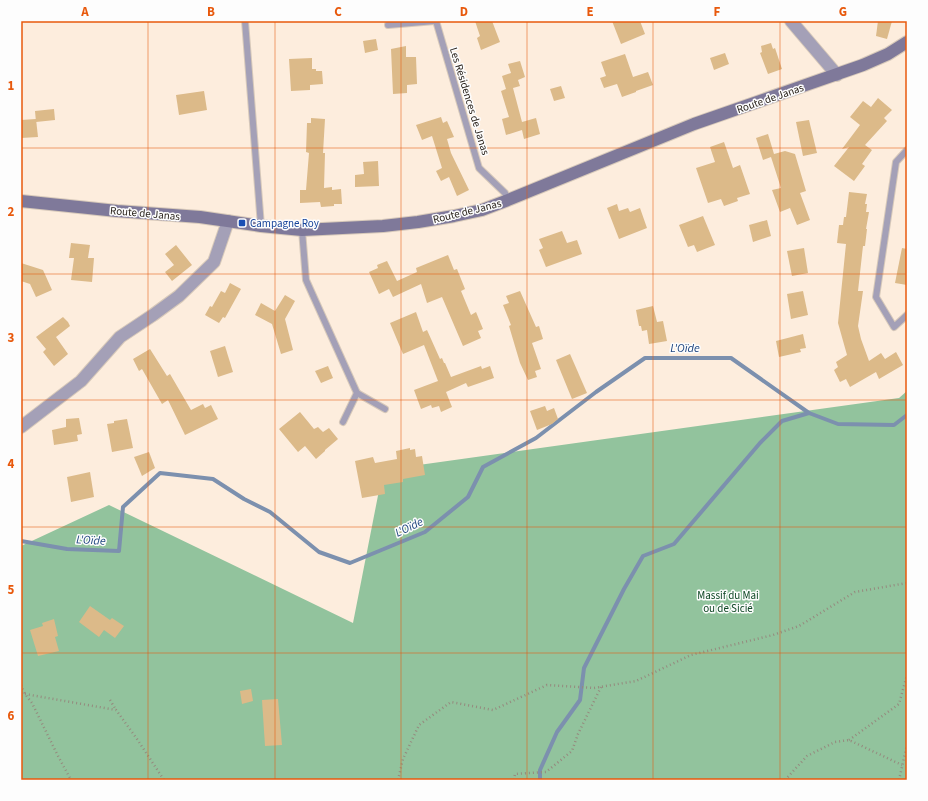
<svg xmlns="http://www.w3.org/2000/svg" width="928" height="801" viewBox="0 0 928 801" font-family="'Source Sans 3',sans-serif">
<rect width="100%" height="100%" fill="#fdeddd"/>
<polygon fill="#92c39d" points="907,391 907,780 21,780 21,546 109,505 353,623 383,470 899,398"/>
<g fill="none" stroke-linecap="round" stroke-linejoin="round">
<g stroke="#7c90ae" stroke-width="4">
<polyline points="21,541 67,549 119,551 123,507 160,473 213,479 244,499 270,512 319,552 350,563 425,532 468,497 483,467 536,438 596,392 645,358 731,358 809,413 838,424 894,425 907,415"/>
<polyline points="540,780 540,770 557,732 580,700 584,668 624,589 643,556 674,544 760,443 782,421 809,413"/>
</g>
</g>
<g fill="#dcba89">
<polygon points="475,21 492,21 500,42 481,50 477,38 480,36"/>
<polygon points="612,21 640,21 645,34 621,44"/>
<polygon points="878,21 892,21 887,39 876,36"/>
<polygon points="376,39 378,50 365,53 363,41"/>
<polygon points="771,43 773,49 775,48 782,69 768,74 760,53 762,52 761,46"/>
<polygon points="406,46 406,57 416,57 417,84 407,85 407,93 393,94 391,49"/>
<polygon points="725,53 729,64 714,70 710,58"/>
<polygon points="625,54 633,77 648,72 653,85 636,91 636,92 622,97 617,84 604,88 600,78 606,76 601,62"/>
<polygon points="312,58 312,69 316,69 316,71 322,71 323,84 310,85 310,90 291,91 289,59"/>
<polygon points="520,61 525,77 518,80 520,86 513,88 522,122 536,118 540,134 524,139 522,130 506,135 502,119 509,117 501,91 506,89 502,76 511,73 508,64"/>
<polygon points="561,86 565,98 554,101 550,89"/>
<polygon points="204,91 207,110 179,115 176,95"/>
<polygon points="878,98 892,110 884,118 887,121 865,145 872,150 862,164 865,166 854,181 834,166 849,147 842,149 860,125 850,117 863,101 871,107"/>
<polygon points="54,109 55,120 36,122 35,111"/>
<polygon points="441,117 443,123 447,121 454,137 447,139 451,153 469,190 457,196 449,177 441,181 436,171 442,168 432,136 422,140 416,125"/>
<polygon points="311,118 325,119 323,153 325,153 324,188 332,187 332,190 341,189 342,204 334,204 334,206 321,207 320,202 300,203 300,190 306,190 309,153 306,152 307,123 311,123"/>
<polygon points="36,119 38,137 21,138 21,120"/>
<polygon points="809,120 817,153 803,156 796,122"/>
<polygon points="768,134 774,154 785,151 795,154 806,191 800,193 810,220 797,225 790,208 780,212 772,190 781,188 771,157 763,160 756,138"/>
<polygon points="724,142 733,168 740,165 750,194 737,198 738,201 724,206 721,199 708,203 696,168 715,162 710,147"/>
<polygon points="378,161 379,186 355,187 355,175 364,174 363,162"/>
<polygon points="849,192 867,194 865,204 867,204 866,212 869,212 866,229 867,229 865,246 863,246 858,291 863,291 858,326 861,339 869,361 881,353 885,359 896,352 903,365 879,379 876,372 850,387 846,379 840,382 834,370 838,367 836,362 847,355 838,323 846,244 837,243 839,225 843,225 844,217 846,217"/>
<polygon points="617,204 619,211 628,208 630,212 640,208 647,228 619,239 607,208"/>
<polygon points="703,216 715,245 697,252 694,245 688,247 679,225"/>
<polygon points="767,220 771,236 753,242 749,225"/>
<polygon points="562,231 567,243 577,240 582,254 546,267 539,250 543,248 539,239"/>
<polygon points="71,243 90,245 88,258 94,258 92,282 71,280 74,258 69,258"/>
<polygon points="176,245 192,265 172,281 165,272 174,265 165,254"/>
<polygon points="804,248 808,273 792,276 787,251"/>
<polygon points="902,248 907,249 907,285 895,283"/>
<polygon points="448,255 454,270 457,269 465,289 461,291 471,315 476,312 483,329 478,331 481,338 463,346 442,297 427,303 421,284 393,297 389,289 379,294 369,272 378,268 377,265 387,261 397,281 417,272 416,268"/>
<polygon points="21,263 43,270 52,290 36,297 30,284 21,281"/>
<polygon points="230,283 241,289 225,318 223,317 219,323 205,315 210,306 212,307 221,291 225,293"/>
<polygon points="520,291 536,327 539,326 543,339 532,343 541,369 535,371 537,377 528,380 520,363 509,326 511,325 503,305 509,303 506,296"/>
<polygon points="803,291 808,315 791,319 787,294"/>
<polygon points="285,295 295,301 285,319 293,350 281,354 272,324 255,315 261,303 275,311"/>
<polygon points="653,306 657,322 663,321 667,341 649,344 647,330 642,331 641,326 639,326 636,310"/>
<polygon points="416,312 423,332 427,330 440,359 442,358 444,363 445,363 451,377 481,366 482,369 490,366 494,378 468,387 466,383 446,392 452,407 441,412 439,406 432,408 431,405 421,409 414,390 438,381 424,345 403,354 390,323"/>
<polygon points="63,317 68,322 70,326 56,337 68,354 54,366 43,352 46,349 36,337"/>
<polygon points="803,334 806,348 800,349 801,352 779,357 776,341"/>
<polygon points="225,346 233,372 218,377 210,351"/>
<polygon points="150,349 167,376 170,374 191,410 203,404 205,408 211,405 218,419 185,435 168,400 162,404 142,369 139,371 133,359"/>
<polygon points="570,354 587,393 572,399 556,360"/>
<polygon points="328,366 333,378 321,383 315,371"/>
<polygon points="545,406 547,411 554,408 558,419 552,424 537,430 530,411"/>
<polygon points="300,412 314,429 318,427 323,432 329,428 338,439 325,450 325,451 316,459 305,446 298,452 279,429"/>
<polygon points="79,418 82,434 77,435 78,441 54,445 52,430 66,427 66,419"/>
<polygon points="127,419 133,448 112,452 107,424 114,423 114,421"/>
<polygon points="410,448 410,450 415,449 416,457 422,456 425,475 403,479 403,482 384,485 385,494 362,498 355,461 373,457 375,463 397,459 396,451"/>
<polygon points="149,452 155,468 142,476 134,457"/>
<polygon points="90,472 94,497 71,502 67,477"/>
<polygon points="90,606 110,620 112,618 124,626 115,638 104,630 99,637 79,622"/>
<polygon points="54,619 58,636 55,637 59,651 38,656 30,630 43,626 42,623"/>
<polygon points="251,689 253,701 242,704 240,691"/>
<polygon points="278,699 282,745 265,746 262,700"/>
</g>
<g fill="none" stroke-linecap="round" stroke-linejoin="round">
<g stroke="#d7c9ba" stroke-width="8">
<g id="lane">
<polyline points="245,21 261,226"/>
<polyline points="436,21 479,168 505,193 508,200"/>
<polyline points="388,25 435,21"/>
<polyline points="907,150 896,162 876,297 894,327 907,315"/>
<polyline points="302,230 306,280 357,393 343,422"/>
<polyline points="357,393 385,409"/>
</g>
</g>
<g stroke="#d7c9ba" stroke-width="14">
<g id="street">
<polyline points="791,21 837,75"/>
<polyline points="21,427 81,381 120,337 153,315 179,296 214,262 228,221"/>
</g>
</g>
<g stroke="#d7c9ba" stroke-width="14">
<polyline id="secondary" points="21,201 117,211 200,217 261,226 302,230 383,226 418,222 454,216 482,210 508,200 694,124 863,65 888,54 907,42"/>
</g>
<g stroke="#958a7e" stroke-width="2.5" stroke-dasharray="1 3" stroke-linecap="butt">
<polyline points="21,685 25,694 32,703 57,754 71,780"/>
<polyline points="21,695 25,694 116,710 137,739 164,780"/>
<polyline points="110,700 116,710"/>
<polyline points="849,740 899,704 907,675"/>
<polyline points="398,780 403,759 419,725 451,702 493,710 547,685 594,688 636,681 691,655 773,635 799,626 855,592 907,583"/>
<polyline points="514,780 515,774 546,772 572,751 578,734 601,687"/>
<polyline points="785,780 807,756 835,742 849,740 902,765"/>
<polyline points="899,780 907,745"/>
</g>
<use href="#lane" stroke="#a4a0b7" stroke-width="6"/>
<use href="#street" stroke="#a4a0b7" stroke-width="12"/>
<use href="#secondary" stroke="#7f799a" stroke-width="12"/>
</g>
<path fill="none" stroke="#e8590c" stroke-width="1" stroke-opacity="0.55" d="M148 21V780M275 21V780M401 21V780M527 21V780M653 21V780M780 21V780M21 148H907M21 274H907M21 400H907M21 527H907M21 653H907"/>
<rect fill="#1a4fb4" stroke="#fdfdfd" stroke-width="1.5" x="238" y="219" width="8" height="8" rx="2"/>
<g text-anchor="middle" stroke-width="3" stroke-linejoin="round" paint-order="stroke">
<g font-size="11" fill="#2a231c" stroke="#fdfdfd">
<text transform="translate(770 98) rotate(-19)" y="4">Route de Janas</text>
<text transform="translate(470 101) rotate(73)" y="4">Les Résidences de Janas</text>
<text transform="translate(467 211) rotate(-14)" y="4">Route de Janas</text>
<text transform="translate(145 213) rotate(5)" y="4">Route de Janas</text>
</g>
<g font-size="11" fill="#164399" stroke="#fdfdfd" text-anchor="start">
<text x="250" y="227">Campagne Roy</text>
</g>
<g font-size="11" fill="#0d4623" stroke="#fdfdfd">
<text x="728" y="599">Massif du Mai<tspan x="728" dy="13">ou de Sicié</tspan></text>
</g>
<g font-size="12" font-style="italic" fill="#224881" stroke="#fdfdfd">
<text x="685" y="352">L'Oïde</text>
<text transform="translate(409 527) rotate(-26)" y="4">L'Oïde</text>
<text transform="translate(91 540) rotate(3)" y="4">L'Oïde</text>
</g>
</g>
<rect width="928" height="801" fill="none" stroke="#fdfdfd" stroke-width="44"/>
<rect x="22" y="22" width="884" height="757" fill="none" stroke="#e8590c" stroke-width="1.5"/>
<g font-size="13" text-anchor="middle" font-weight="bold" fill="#e8590c">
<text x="85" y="16">A</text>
<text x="211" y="16">B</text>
<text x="338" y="16">C</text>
<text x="464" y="16">D</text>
<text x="590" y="16">E</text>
<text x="717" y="16">F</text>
<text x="843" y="16">G</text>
<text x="11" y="90">1</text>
<text x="11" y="216">2</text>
<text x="11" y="342">3</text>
<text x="11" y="468">4</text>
<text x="11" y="594">5</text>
<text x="11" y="720">6</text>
</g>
</svg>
